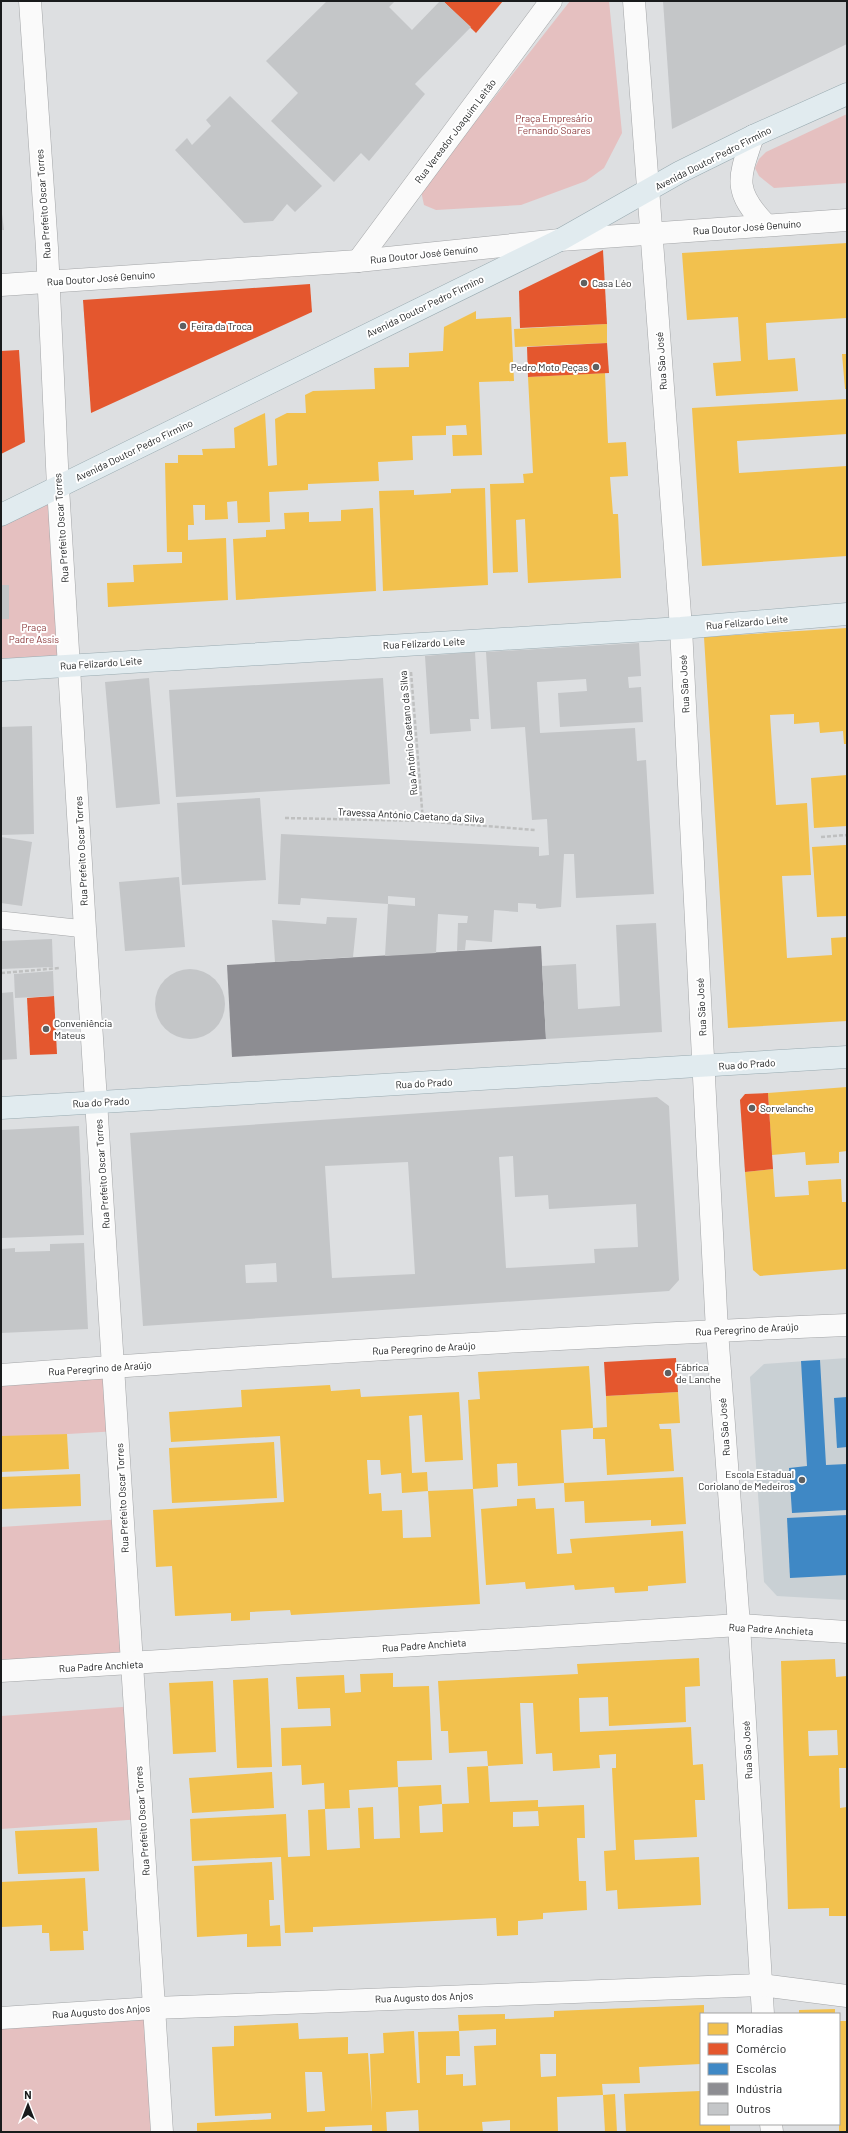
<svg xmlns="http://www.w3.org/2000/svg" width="848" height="2133" viewBox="0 0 848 2133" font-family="Barlow,sans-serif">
<rect width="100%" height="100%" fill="#dddfe1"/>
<polygon fill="#c9d0d4" points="847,1358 847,1600 777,1596 764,1582 750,1377 764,1364"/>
<g fill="#e5c0c0">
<polygon points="570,1 609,1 622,133 604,168 586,181 521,205 436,210 424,205 421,191"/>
<polygon points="847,114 847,183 774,188 759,176 755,168 759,159 766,152"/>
<polygon points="58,487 69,665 1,670 1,519"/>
<polygon points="114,1366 118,1431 1,1438 1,1375"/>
<polygon points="123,1519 132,1664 1,1664 1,1527"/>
<polygon points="135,1706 142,1819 1,1829 1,1716"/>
<polygon points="154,2008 162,2132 1,2132 1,2018"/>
</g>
<g fill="#f2c14e" fill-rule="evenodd">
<polygon points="847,243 847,318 766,323 768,360 795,358 798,391 716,396 713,363 741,361 738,317 687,320 682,253"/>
<polygon points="476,311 476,319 511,317 514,381 479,382 482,455 453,456 452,435 467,435 466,425 446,426 446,435 412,436 413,460 378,462 379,481 308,484 308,490 269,492 270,522 238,523 237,501 227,502 228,519 205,520 205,505 193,505 194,525 188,525 188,540 226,538 228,600 108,607 107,583 134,582 133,565 182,563 182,552 167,552 165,463 178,463 178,455 203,455 202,449 235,448 234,428 265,413 268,466 277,465 275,419 287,413 306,413 305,395 313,391 375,389 374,368 409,367 409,353 443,351 444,327"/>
<polygon points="607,324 607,343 515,347 514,329"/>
<polygon points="842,354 847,354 847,389 845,389"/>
<polygon points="605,373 608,443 626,442 628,476 610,477 613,514 618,514 621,578 528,583 525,519 516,520 518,572 493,573 490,484 524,483 523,474 533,473 528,377"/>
<polygon points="847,399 847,434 737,441 739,473 847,466 847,556 702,566 692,408"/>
<polygon points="485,488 488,585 383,591 379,491 414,490 414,495 451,493 451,489"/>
<polygon points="373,508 376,591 236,600 233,539 266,537 266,530 285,529 284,513 309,512 309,522 341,521 341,510"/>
<polygon points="847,628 847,744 844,744 843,731 820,733 819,722 794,724 794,714 770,715 776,805 807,803 811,875 782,876 787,958 832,955 831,938 847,937 847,1021 728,1028 704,637"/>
<polygon points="847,775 847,826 814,828 811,778"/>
<polygon points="845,845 847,845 847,916 817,917 812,847"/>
<polygon points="847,1087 847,1151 839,1152 839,1163 806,1165 805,1152 772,1155 768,1093"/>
<polygon points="773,1169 775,1197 809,1195 808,1181 841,1179 842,1202 847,1202 847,1269 760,1276 753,1270 745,1172"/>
<polygon points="589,1366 593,1428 561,1430 564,1483 518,1486 517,1463 497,1464 498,1487 473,1489 468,1400 480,1399 478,1372"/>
<polygon points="330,1385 331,1391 360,1389 361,1397 459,1392 463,1460 425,1462 422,1415 409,1416 412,1473 427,1472 428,1491 402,1493 401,1473 381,1475 380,1460 367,1460 369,1494 381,1493 382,1511 402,1510 403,1538 431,1537 428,1491 473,1489 480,1604 291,1615 290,1610 250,1612 250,1620 231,1621 231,1613 175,1616 172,1566 156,1567 153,1510 284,1502 280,1436 171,1442 169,1412 242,1407 241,1390"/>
<polygon points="678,1392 680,1423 659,1424 660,1429 671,1429 674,1471 607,1475 605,1439 593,1439 593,1428 607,1427 606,1396"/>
<polygon points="67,1434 69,1469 1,1472 1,1436"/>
<polygon points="274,1442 277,1498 172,1503 169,1448"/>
<polygon points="80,1474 81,1506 1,1509 1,1477"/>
<polygon points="683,1477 686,1524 651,1526 651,1520 585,1523 584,1501 565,1502 564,1483"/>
<polygon points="535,1498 536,1509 554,1508 557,1554 572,1553 570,1539 683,1531 686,1583 648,1586 648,1591 615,1593 614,1587 575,1590 574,1585 526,1589 525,1582 486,1585 481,1509 517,1506 517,1499"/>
<polygon points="699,1658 700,1686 685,1687 686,1722 609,1726 608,1697 579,1698 580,1732 691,1727 693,1765 703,1764 705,1800 695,1800 697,1837 634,1840 635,1860 699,1857 701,1905 618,1909 617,1890 606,1891 604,1851 616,1850 612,1768 616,1768 616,1754 599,1755 600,1768 553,1771 552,1753 536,1754 533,1703 520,1703 523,1764 488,1766 487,1751 449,1753 448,1731 441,1731 438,1681 578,1674 577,1664"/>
<path d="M835 1659 836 1677 847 1676V1768H839L840 1808 847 1807V1916H829V1908L788 1909 781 1661ZM837 1730 838 1755 809 1756 808 1731Z"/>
<path d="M393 1673V1687L429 1686 432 1760 397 1761 398 1787 441 1785 442 1804 469 1803 467 1767 488 1766 490 1802 538 1800V1807L584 1805 585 1838H577L579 1881H586L587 1910 543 1913V1919L518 1921V1935L497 1936 496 1918 313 1927V1932L285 1933 281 1857 192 1861 190 1819 286 1814 288 1857 310 1856 308 1810 325 1809 327 1850 360 1848 358 1808 373 1807 374 1839 400 1838 398 1787 349 1790 350 1808 325 1809 324 1783 302 1785 301 1765 282 1766 281 1728 331 1726 330 1708 298 1709 296 1677 344 1675 345 1693 361 1692 360 1674ZM442 1804 443 1832 420 1833 419 1806ZM538 1811 539 1826 513 1827V1812Z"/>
<polygon points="268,1678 272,1767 237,1768 233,1680"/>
<polygon points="213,1681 216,1752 173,1754 169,1683"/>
<polygon points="272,1772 274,1808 192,1813 189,1778"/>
<polygon points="97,1828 99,1871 18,1874 15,1831"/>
<polygon points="272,1862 274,1900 269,1900 270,1926 280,1925 281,1946 247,1947 247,1934 197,1937 194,1866"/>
<polygon points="85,1878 88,1931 83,1931 84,1950 50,1951 49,1933 42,1933 42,1925 1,1927 1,1882"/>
<path d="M704 2005V2014H701V2064L639 2067 640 2083 602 2084 603 2095 557 2097 558 2132H510V2120L482 2122 483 2132H419L418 2110 386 2112 387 2132H372V2125L325 2127V2132H197V2123L271 2119V2113L215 2116 212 2047 234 2046V2026L298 2023 299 2039 348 2037V2054L368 2053 372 2112 370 2054 384 2053 383 2033 414 2031 417 2083H420L418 2032 459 2031 460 2056H446V2075L463 2074V2086L476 2085 474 2046 496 2045V2029L459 2031 458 2015 505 2014V2019L554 2017V2011ZM540 2054H556V2076L541 2077ZM305 2072H322L325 2111 307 2112Z"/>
<polygon points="835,2009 835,2014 799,2014 799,2010"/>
<rect x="839" y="2021" width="8" height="111"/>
<polygon points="701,2091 701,2124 730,2124 730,2132 626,2132 624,2094"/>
<polygon points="615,2094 617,2132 605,2132 603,2095"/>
</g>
<g fill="#e4572e">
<polygon points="443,1 503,1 476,33"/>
<polygon points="603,250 607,324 520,328 519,291"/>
<polygon points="310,284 312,312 91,413 83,300"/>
<polygon points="607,343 609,373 528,377 527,347"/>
<polygon points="19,350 25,442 1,454 1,351"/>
<polygon points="54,996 57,1054 30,1055 27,998"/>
<polygon points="768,1093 773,1169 745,1172 740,1100 745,1094"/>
<polygon points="676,1358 678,1392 606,1396 604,1362"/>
</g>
<g fill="#3f88c5">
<polygon points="820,1360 826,1465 847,1464 847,1510 792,1513 789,1468 807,1466 801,1361"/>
<polygon points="847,1397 847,1447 837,1448 834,1398"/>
<polygon points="847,1515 847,1575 790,1578 787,1518"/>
</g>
<polygon fill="#8d8d92" points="541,946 546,1039 232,1057 227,965"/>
<g fill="#c4c6c8" fill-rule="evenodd">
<polygon points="327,1 395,1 389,7 412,30 440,1 443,1 471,27 415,84 425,94 369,161 361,153 334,182 271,121 298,93 266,61"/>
<polygon points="663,1 847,1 847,44 672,129"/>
<polygon points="230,96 322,186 295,212 287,204 273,221 244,223 175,150 187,138 192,145 211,126 206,120"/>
<polygon points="1,206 4,230 1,230"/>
<rect x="1" y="585" width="8" height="34"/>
<polygon points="639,643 641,676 628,677 629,688 641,687 643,722 560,727 558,693 587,691 586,679 537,682 540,733 635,728 637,761 646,760 654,894 576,898 574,854 564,854 561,907 540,909 536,908 536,904 518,903 518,912 494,910 492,942 466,940 465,950 457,951 458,923 467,923 468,916 438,914 436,953 385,956 388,904 415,906 415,898 388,896 388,904 301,898 300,905 278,904 281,834 539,847 539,856 549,855 547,819 532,820 525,727 491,729 486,652"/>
<polygon points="475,652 479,719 470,719 471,731 430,734 425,656"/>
<polygon points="149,678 160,804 116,808 105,682"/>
<polygon points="383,678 390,784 176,797 169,690"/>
<polygon points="32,726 34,834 1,835 1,727"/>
<polygon points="260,798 266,880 182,885 177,803"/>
<polygon points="1,837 32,842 22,906 1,903"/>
<polygon points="179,877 185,947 125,951 119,882"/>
<polygon points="327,917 357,918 353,957 275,962 272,920 326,924"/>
<polygon points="656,923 662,1032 546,1039 542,966 576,964 578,1009 620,1006 616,925"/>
<polygon points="52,939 53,967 1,969 1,941"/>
<circle cx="190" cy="1004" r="35"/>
<polygon points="53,971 54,996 15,998 14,974"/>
<polygon points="13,992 17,1059 1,1060 1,993"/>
<path d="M657 1097 669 1106 670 1126 679 1280 669 1291 143 1326 130 1133ZM513 1156 515 1197 548 1195 549 1209 636 1204 638 1247 594 1249 595 1263 506 1268 499 1157ZM408 1162 415 1274 332 1278 325 1166ZM276 1263 277 1282 246 1283 245 1265Z"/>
<polygon points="79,1126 84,1235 1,1238 1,1130"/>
<polygon points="84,1243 88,1329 1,1333 1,1249 15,1248 15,1252 50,1251 50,1244"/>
</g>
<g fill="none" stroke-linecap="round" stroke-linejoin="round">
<g stroke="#a3a5a7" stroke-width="18">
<polyline id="service" points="1,920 85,929"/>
</g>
<g stroke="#a3a5a7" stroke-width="23">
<g id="minor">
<polyline points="30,1 47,248 58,487 85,929 162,2132"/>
<polyline points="634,1 681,628 717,1331 739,1625 763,2014"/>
<path d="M753 136C739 178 732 190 766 225"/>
<polyline points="358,261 551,1"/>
<polyline points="1,285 358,261 560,240 847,220"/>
<path d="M1 1375C283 1354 565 1337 847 1325"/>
<polyline points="1,1671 739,1625 847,1632"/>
<polyline points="1,2018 154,2008 761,1985 847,1996"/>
<polyline points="771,2124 772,2132"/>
</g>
</g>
<g stroke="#99aab0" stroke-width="23">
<g id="primary">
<polyline points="1,515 560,240 680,172 753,136 847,94"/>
<polyline points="1,670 681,628 847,614"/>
<polyline points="1,1108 847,1057"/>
</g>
</g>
<g stroke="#bfc0c0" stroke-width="2.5" stroke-dasharray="4 2" stroke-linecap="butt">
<polyline points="411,672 423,821"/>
<polyline points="285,818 423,821 535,830"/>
<polyline points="821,837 847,835"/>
<polyline points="1,973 60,968"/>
</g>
<use href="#service" stroke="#fafafa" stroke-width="17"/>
<use href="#minor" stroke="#fafafa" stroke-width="22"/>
<use href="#primary" stroke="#e1ebef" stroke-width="22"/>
</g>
<g fill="#5e6061" stroke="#fff" stroke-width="1.5">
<circle cx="584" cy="283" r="4"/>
<circle cx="183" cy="326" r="4"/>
<circle cx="596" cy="367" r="4"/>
<circle cx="46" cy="1029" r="4"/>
<circle cx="752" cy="1108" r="4"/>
<circle cx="668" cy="1373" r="4"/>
<circle cx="802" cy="1480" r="4"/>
</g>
<g text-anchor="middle" stroke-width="4" stroke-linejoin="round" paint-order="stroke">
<g font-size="10" fill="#8c393b" stroke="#fff">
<text x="554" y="122">Praça Empresário<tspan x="554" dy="12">Fernando Soares</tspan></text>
<text x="34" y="631">Praça<tspan x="34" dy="12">Padre Assis</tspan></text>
</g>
<g font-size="10" fill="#191b1c" stroke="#fff">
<text transform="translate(455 131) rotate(-53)" y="4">Rua Vereador Joaquim Leitão</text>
<text transform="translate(713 158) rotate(-27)" y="4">Avenida Doutor Pedro Firmino</text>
<text transform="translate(43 204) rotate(-94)" y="4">Rua Prefeito Oscar Torres</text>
<text transform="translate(747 227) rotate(-4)" y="4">Rua Doutor José Genuíno</text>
<text transform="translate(424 254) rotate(-6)" y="4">Rua Doutor José Genuíno</text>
<text transform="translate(101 278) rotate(-4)" y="4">Rua Doutor José Genuíno</text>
<text transform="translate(425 306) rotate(-26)" y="4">Avenida Doutor Pedro Firmino</text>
<text transform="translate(661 361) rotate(-94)" y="4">Rua São José</text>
<text transform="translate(134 450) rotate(-26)" y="4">Avenida Doutor Pedro Firmino</text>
<text transform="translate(61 528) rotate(-94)" y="4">Rua Prefeito Oscar Torres</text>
<text transform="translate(747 622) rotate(-5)" y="4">Rua Felizardo Leite</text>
<text transform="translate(424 643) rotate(-3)" y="4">Rua Felizardo Leite</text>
<text transform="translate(101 663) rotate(-4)" y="4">Rua Felizardo Leite</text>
<text transform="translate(684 684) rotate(-93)" y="4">Rua São José</text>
<text transform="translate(408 733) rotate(-95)" y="4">Rua António Caetano da Silva</text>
<text transform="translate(411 815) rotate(3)" y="4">Travessa António Caetano da Silva</text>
<text transform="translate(81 851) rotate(-93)" y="4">Rua Prefeito Oscar Torres</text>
<text transform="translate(701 1007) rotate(-93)" y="4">Rua São José</text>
<text transform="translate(747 1064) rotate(-4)" y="4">Rua do Prado</text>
<text transform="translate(424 1083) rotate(-3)" y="4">Rua do Prado</text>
<text transform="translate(101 1102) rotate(-3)" y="4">Rua do Prado</text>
<text transform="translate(102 1174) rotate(-94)" y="4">Rua Prefeito Oscar Torres</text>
<text transform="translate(747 1329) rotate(-3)" y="4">Rua Peregrino de Araújo</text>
<text transform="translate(424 1348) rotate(-3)" y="4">Rua Peregrino de Araújo</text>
<text transform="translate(100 1368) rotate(-4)" y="4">Rua Peregrino de Araújo</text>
<text transform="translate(724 1427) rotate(-94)" y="4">Rua São José</text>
<text transform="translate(122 1498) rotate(-93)" y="4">Rua Prefeito Oscar Torres</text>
<text transform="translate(771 1629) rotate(3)" y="4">Rua Padre Anchieta</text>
<text transform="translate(424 1645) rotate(-4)" y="4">Rua Padre Anchieta</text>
<text transform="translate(101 1666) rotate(-3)" y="4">Rua Padre Anchieta</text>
<text transform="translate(747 1750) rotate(-93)" y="4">Rua São José</text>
<text transform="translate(142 1821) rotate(-94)" y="4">Rua Prefeito Oscar Torres</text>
<text transform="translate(424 1997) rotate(-2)" y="4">Rua Augusto dos Anjos</text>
<text transform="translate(101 2011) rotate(-4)" y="4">Rua Augusto dos Anjos</text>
</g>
<g font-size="10" fill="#191b1c" stroke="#fff" text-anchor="start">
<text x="592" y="287">Casa Léo</text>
<text x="191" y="330">Feira da Troca</text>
<text x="588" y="371" text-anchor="end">Pedro Moto Peças</text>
<text x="54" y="1027">Conveniência<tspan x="54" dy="12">Mateus</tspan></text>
<text x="760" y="1112">Sorvelanche</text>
<text x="676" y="1371">Fábrica<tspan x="676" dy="12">de Lanche</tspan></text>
<text x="794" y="1478" text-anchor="end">Escola Estadual<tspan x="794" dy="12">Coriolano de Medeiros</tspan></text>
</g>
</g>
<rect width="848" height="2133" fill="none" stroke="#191b1c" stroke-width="4"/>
<rect x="700" y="2013" width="140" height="112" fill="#ffffff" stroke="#a3a4a4"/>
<rect x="708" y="2023" width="20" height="12" fill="#f2c14e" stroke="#a3a4a4"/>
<text x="736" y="2033" font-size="12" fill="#191b1c">Moradias</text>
<rect x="708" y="2043" width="20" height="12" fill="#e4572e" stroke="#a3a4a4"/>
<text x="736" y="2053" font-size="12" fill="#191b1c">Comércio</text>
<rect x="708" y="2063" width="20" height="12" fill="#3f88c5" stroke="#a3a4a4"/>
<text x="736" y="2073" font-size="12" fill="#191b1c">Escolas</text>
<rect x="708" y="2083" width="20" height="12" fill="#8d8d92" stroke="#a3a4a4"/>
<text x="736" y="2093" font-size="12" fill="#191b1c">Indústria</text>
<rect x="708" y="2103" width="20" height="12" fill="#c4c6c8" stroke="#a3a4a4"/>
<text x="736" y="2113" font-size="12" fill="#191b1c">Outros</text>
<g transform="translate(28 2105)" stroke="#ffffff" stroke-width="3" paint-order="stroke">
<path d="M0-3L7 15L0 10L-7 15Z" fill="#191b1c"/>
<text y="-6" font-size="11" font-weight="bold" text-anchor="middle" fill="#191b1c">N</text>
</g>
</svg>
